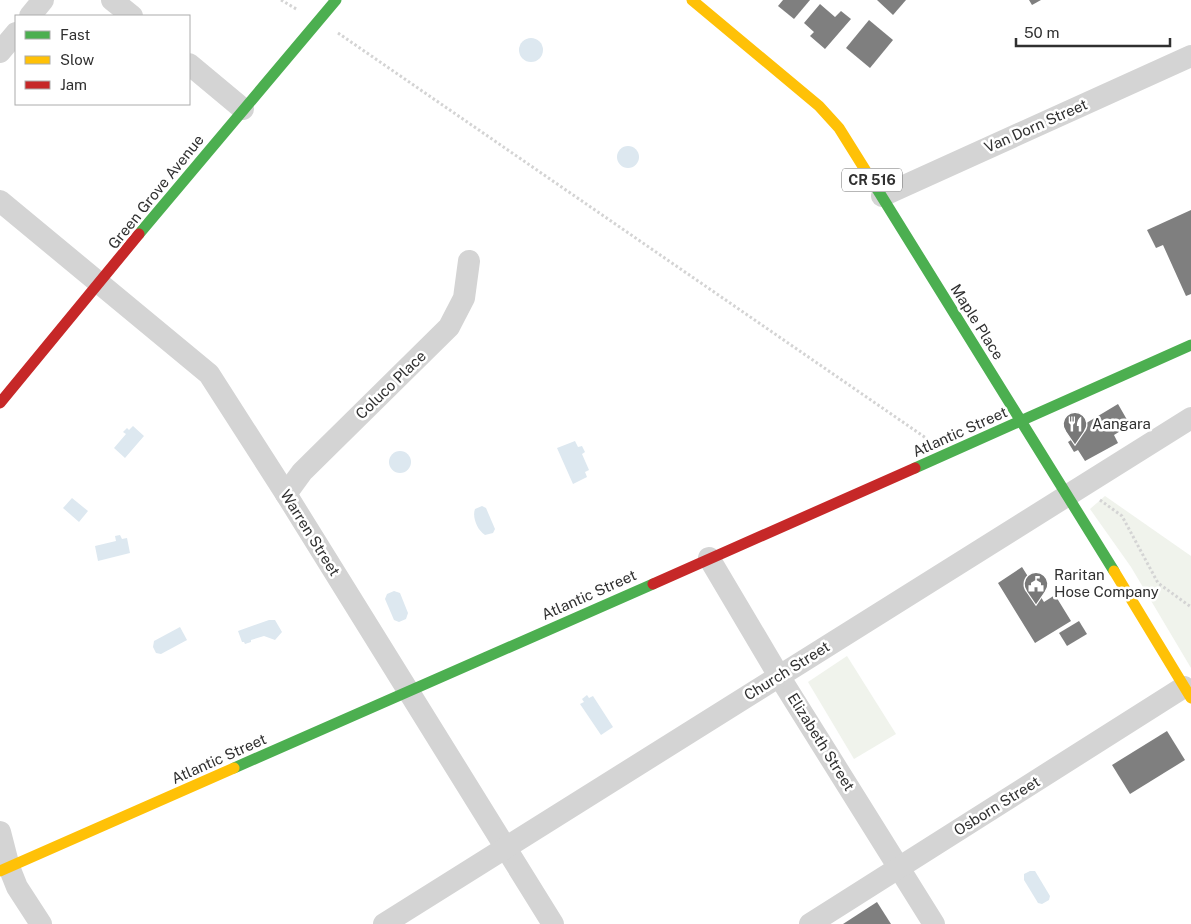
<svg xmlns="http://www.w3.org/2000/svg" width="1191" height="924" viewBox="0 0 1191 924" font-family="'Public Sans',sans-serif">
<rect width="100%" height="100%" fill="#fff"/>
<g fill="#f0f3ec">
<polygon points="1105,496 1191,556 1191,668 1131,567 1090,509"/>
<polygon points="847,656 896,734 854,759 808,682"/>
</g>
<g fill="#dde8f0">
<circle cx="531" cy="50" r="12"/>
<circle cx="628" cy="157" r="11"/>
<polygon points="133,426 144,436 125,458 114,448 126,434 123,432 127,428 129,430"/>
<polygon points="575,441 578,447 582,446 585,452 582,454 589,470 585,472 587,477 573,484 557,448"/>
<circle cx="400" cy="462" r="11"/>
<polygon points="72,498 88,511 79,522 63,508"/>
<path d="M482 506 486 508 495 529 493 533 485 535C477 530 472 517 475 509Z"/>
<polygon points="120,535 122,539 127,538 130,553 98,561 95,546 116,541 115,536"/>
<polygon points="394,591 400,593 408,613 406,619 399,622 394,620 385,599 387,594"/>
<polygon points="269,620 275,620 282,632 275,640 264,636 251,640 251,642 245,644 244,642 242,642 238,631"/>
<polygon points="180,627 187,640 161,654 156,653 153,647 154,641"/>
<polygon points="587,695 589,698 593,696 613,727 601,735 580,704 584,702 582,699"/>
<polygon points="1030,871 1035,871 1050,896 1049,900 1042,904 1038,903 1024,880 1024,874"/>
</g>
<g fill="#7f7f7f">
<polygon points="783,0 810,0 794,19 778,6"/>
<polygon points="877,0 906,0 893,15"/>
<polygon points="1029,0 1041,0 1032,5"/>
<polygon points="820,4 835,17 841,11 851,19 825,49 810,36 814,32 804,23"/>
<polygon points="869,20 893,40 870,68 846,48"/>
<polygon points="1191,210 1191,294 1186,296 1163,245 1156,248 1147,230"/>
<polygon points="1118,404 1130,425 1114,435 1118,443 1085,461 1078,450 1074,452 1068,442 1071,440 1068,434"/>
<polygon points="1022,567 1044,602 1055,595 1071,621 1035,643 998,583"/>
<polygon points="1079,621 1087,634 1067,646 1059,633"/>
<polygon points="1167,731 1185,760 1130,794 1112,765"/>
<polygon points="877,902 891,924 843,924"/>
</g>
<g fill="none" stroke-linecap="round" stroke-linejoin="round">
<g stroke="#d4d4d4" stroke-width="3" stroke-dasharray="2.5 2.5" stroke-linecap="butt">
<polyline points="281,0 298,10"/>
<polyline points="338,33 926,438"/>
<polyline points="1100,500 1122,516 1158,583 1191,607"/>
</g>
<g stroke="#d4d4d4" stroke-width="22">
<polyline points="112,0 132,16"/>
<polyline points="30,16 43,0"/>
<polyline points="0,52 16,33"/>
<polyline points="189,64 243,109"/>
<polyline points="882,196 1191,56"/>
<polyline points="0,201 209,374 286,494 553,924"/>
<polyline points="286,494 302,472 449,327 464,298 469,261"/>
<polyline points="709,558 779,676 934,924"/>
<polyline points="0,832 9,867 17,887 41,924"/>
<polyline points="384,924 1191,418"/>
<polyline points="810,924 1184,687"/>
</g>
<g stroke="#4caf50" stroke-width="11">
<polyline points="869,176 1114,571"/>
<polyline points="139,234 336,0"/>
<polyline points="915,468 1191,345"/>
<polyline points="234,768 653,584"/>
</g>
<g stroke="#ffc107" stroke-width="11">
<polyline points="692,0 819,106 839,128 869,176"/>
<polyline points="1114,571 1191,698"/>
<polyline points="0,871 234,768"/>
</g>
<g stroke="#c62828" stroke-width="11">
<polyline points="0,403 139,234"/>
<polyline points="653,584 915,468"/>
</g>
</g>
<defs>
<g id="restaurant-pin" transform="scale(1.25)"><path d="M0 17L-7.5 6A9.5 9.5 0 1 1 7.5 6Z" fill="#787878" stroke="#fff"/><path d="M-5-6h1v4h1v-4h1v4h1v-4h1v5L-1.5 .5V6h-2V.5L-5-1ZM5-6V6H3V1.5H1.5Q1.5-4 5-6Z" fill="#fff"/></g>
<g id="civic-pin" transform="scale(1.25)"><path d="M0 17L-7.5 6A9.5 9.5 0 1 1 7.5 6Z" fill="#787878" stroke="#fff"/><path d="M-.6-6.5H3V-4.5H.6V-3L4-1V1h2V6H-6V1h2V-1L-.6-3ZM-1.2 2.5V6h2.4V2.5Z" fill="#fff"/></g>
</defs>
<g fill-rule="evenodd">
<use href="#restaurant-pin" x="1075" y="424"/>
<use href="#civic-pin" x="1036" y="584"/>
</g>
<g text-anchor="middle" stroke-width="5" stroke-linejoin="round" paint-order="stroke">
<rect fill="#fff" stroke="#6e6e6e" stroke-width="1" x="842" y="168.5" width="60" height="23" rx="4"/>
<g font-size="14" font-weight="bold" fill="#303030">
<text x="872" y="185">CR 516</text>
</g>
<g font-size="15" fill="#303030" stroke="#fff">
<text transform="translate(1036 126) rotate(-24)" y="5">Van Dorn Street</text>
<text transform="translate(156 192) rotate(-51)" y="5">Green Grove Avenue</text>
<text transform="translate(977 322) rotate(58)" y="5">Maple Place</text>
<text transform="translate(391 385) rotate(-44)" y="5">Coluco Place</text>
<text transform="translate(960 432) rotate(-24)" y="5">Atlantic Street</text>
<text transform="translate(310 533) rotate(58)" y="5">Warren Street</text>
<text transform="translate(589 595) rotate(-24)" y="5">Atlantic Street</text>
<text transform="translate(787 671) rotate(-32)" y="5">Church Street</text>
<text transform="translate(821 742) rotate(58)" y="5">Elizabeth Street</text>
<text transform="translate(219 759) rotate(-24)" y="5">Atlantic Street</text>
<text transform="translate(997 806) rotate(-32)" y="5">Osborn Street</text>
</g>
<g font-size="15" fill="#303030" stroke="#fff" text-anchor="start">
<text x="1092" y="429">Aangara</text>
<text x="1054" y="580">Raritan<tspan x="1054" dy="17">Hose Company</tspan></text>
</g>
</g>
<rect x="15" y="15" width="175" height="90" fill="#ffffff" stroke="#acacac"/>
<rect x="25" y="31" width="25" height="8" fill="#4caf50" stroke="#acacac"/>
<text x="60" y="40" font-size="15" fill="#303030">Fast</text>
<rect x="25" y="56" width="25" height="8" fill="#ffc107" stroke="#acacac"/>
<text x="60" y="65" font-size="15" fill="#303030">Slow</text>
<rect x="25" y="81" width="25" height="8" fill="#c62828" stroke="#acacac"/>
<text x="60" y="90" font-size="15" fill="#303030">Jam</text>
<path d="M1016 38v8h154v-8" fill="none" stroke="#303030" stroke-width="2.5"/>
<text x="1024" y="38" font-size="15" fill="#303030" stroke="#ffffff" stroke-width="4" paint-order="stroke">50 m</text>
</svg>
